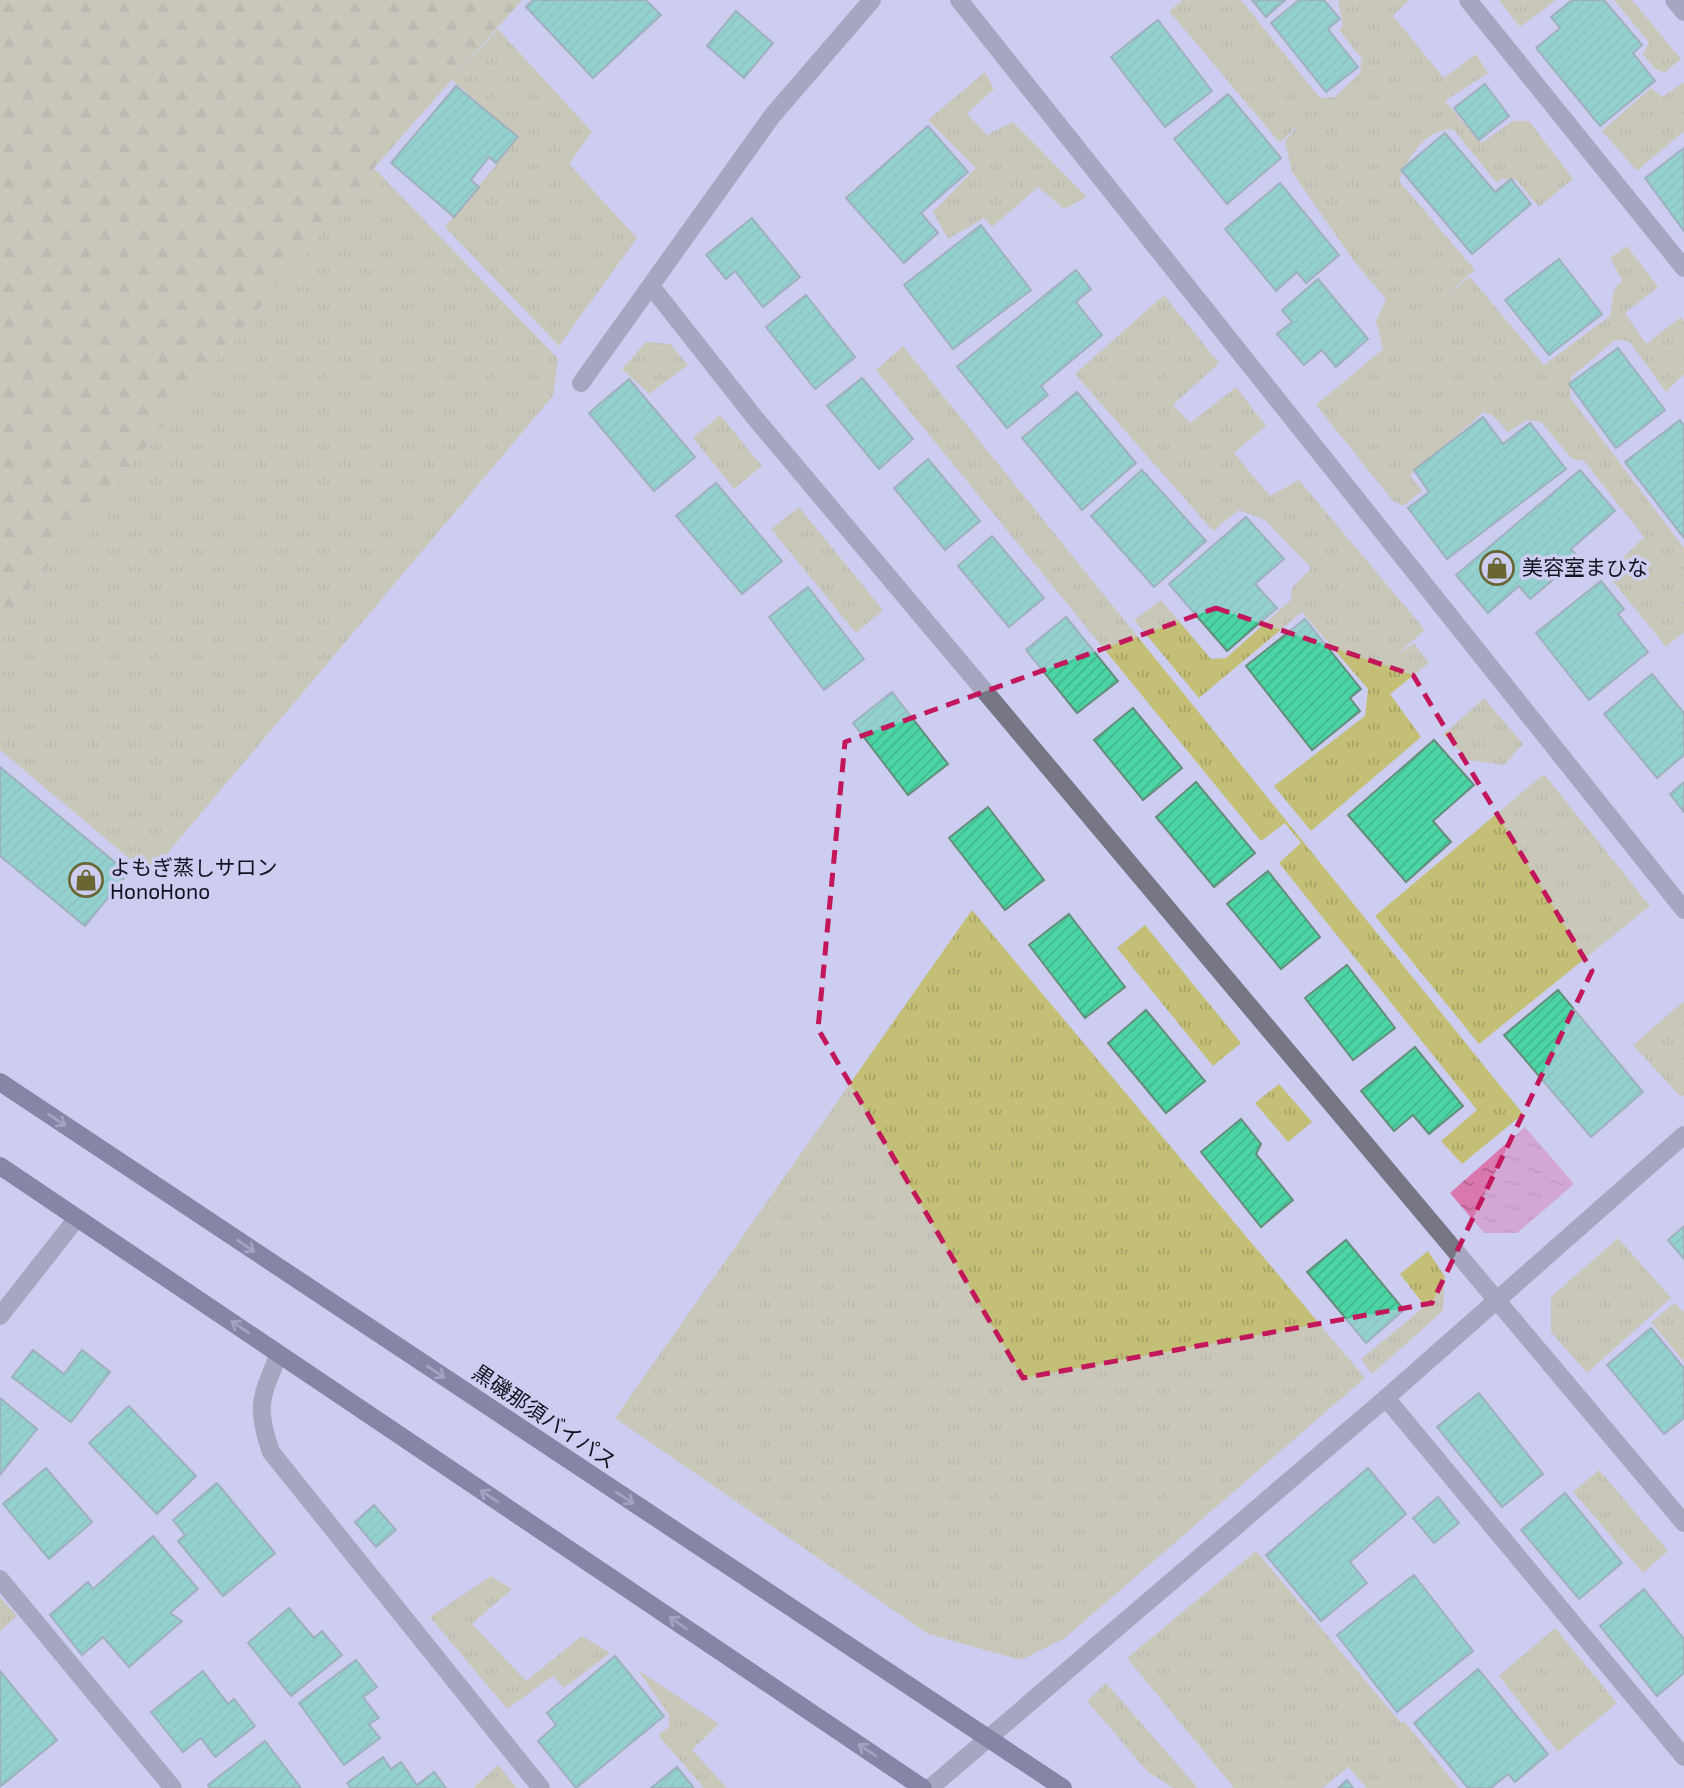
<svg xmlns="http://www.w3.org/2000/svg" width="1684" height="1788" viewBox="0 0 1684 1788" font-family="'Exo 2','Noto Sans JP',sans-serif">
<defs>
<pattern id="grass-tufts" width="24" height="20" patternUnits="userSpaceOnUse" patternTransform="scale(1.75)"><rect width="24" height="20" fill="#c3bf76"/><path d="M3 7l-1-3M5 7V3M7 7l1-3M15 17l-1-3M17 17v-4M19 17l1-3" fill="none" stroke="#a6a366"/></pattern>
<pattern id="forest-firs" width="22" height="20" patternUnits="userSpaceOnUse" patternTransform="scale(1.75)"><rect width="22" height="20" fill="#c3bf76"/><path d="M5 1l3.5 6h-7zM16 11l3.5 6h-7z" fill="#a6a366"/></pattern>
<pattern id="water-ripples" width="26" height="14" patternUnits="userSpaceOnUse" patternTransform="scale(1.75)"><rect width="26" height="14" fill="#d977af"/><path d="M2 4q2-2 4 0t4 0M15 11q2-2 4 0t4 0" fill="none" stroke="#af608e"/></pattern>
<pattern id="building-hatch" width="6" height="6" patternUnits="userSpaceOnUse" patternTransform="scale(1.75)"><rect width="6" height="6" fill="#4cd5a4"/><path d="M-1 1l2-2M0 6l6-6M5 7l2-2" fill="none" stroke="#41b68d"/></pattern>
</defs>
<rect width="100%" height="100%" fill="#cdcdf2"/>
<g fill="url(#grass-tufts)">
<path d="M1183 0H1241L1320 98 1335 97 1360 73 1362 59 1339 30 1343 26 1338 0H1409L1393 16 1444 78 1476 54 1488 73 1445 101 1481 143 1513 121H1529L1573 179 1539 207 1515 179H1501L1497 183 1453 129C1424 130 1408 157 1399 181L1475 270 1443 298 1470 277 1544 365 1610 316 1614 290 1622 280 1610 258 1627 246 1658 287 1625 313 1646 344 1681 317 1684 322V374L1666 392 1629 341 1615 340 1571 377 1570 397 1684 548V632L1666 647 1607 574 1644 537 1584 461 1572 459 1541 422 1527 420 1508 432 1493 416 1484 412 1410 475 1422 491 1403 506 1393 501 1316 405 1383 349 1376 321 1386 299 1353 260 1292 172 1285 141 1301 122 1280 143 1169 11Z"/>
<polygon points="1499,0 1556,0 1520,27"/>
<polygon points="1614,0 1632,0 1681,59 1664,73 1654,68 1643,54 1649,42"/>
<polygon points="498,29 592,132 569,164 637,238 559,346 445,227 518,138 452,80"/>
<polygon points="985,72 994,89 967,114 987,135 1013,122 1087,197 1064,209 1038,187 992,227 984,218 948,239 933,212 976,168 928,120"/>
<polygon points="1684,82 1684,131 1637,171 1602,131 1651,88 1662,97"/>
<polygon points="374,168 558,359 553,396 149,875 0,750 0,625"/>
<polygon points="1164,295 1219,363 1173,405 1190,423 1236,387 1266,426 1234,453 1270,496 1299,480 1425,630 1394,657 1414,643 1429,663 1390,694 1421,737 1311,831 1274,786 1365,716 1368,689 1302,612 1199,698 1134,620 1161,600 1211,659 1226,658 1291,600 1292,588 1311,568 1265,520 1239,510 1213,531 1075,374"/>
<polygon points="646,342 670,344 688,365 649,394 622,369"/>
<polygon points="903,346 1523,1114 1462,1164 1441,1141 1477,1110 1279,863 1301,843 1285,823 1261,841 876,370"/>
<polygon points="720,415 762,466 734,489 693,438"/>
<polygon points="799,507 883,610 856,633 771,529"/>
<polygon points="1484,698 1523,744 1504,765 1468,760 1444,734"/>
<polygon points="1544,774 1650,906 1479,1044 1375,916"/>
<polygon points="972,910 1365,1378 1065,1638 1021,1660 928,1634 615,1418"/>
<polygon points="1145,925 1241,1043 1213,1066 1117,948"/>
<polygon points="1684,1001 1684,1095 1681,1097 1633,1045"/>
<polygon points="1279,1084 1312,1122 1288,1142 1255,1103"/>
<polygon points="1618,1238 1671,1298 1587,1373 1551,1332 1551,1297"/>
<polygon points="1428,1251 1445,1277 1443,1311 1372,1374 1361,1359 1425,1306 1400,1274"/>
<polygon points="1675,1303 1684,1313 1684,1362 1651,1322"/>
<polygon points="1599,1470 1668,1551 1643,1573 1573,1492"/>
<polygon points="1256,1551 1401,1723 1404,1721 1459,1788 1367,1788 1348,1767 1323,1788 1234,1788 1127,1658"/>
<polygon points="491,1576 512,1589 472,1624 526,1681 582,1636 610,1653 564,1688 553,1676 507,1709 430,1617"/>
<polygon points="0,1597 17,1616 0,1631"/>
<polygon points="1555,1628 1617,1703 1558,1752 1499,1676"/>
<polygon points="638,1670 719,1724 692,1750 727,1788 704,1788 658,1735 669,1727 669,1715"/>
<polygon points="1106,1683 1198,1788 1173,1788 1147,1771 1087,1701"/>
<polygon points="498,1765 517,1788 473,1788"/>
</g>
<polygon fill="url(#forest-firs)" points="0,0 522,0 374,168 0,625"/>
<polygon fill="url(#water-ripples)" points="1525,1127 1574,1184 1517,1233 1484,1233 1450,1193"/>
<g fill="url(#building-hatch)" stroke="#658d7c" stroke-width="2">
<polygon points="533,0 646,0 661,15 593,78 526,7"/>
<polygon points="1252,0 1285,0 1266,17"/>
<polygon points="1299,0 1324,0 1340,19 1328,29 1358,67 1326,92 1271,23"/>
<polygon points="1572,0 1604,0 1642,45 1633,53 1655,81 1600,126 1536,48 1560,28 1551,17"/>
<polygon points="736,11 773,43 744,78 707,46"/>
<polygon points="1158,20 1212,91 1165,127 1111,57"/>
<polygon points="1485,84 1509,116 1479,140 1454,108"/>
<polygon points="456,86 518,137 496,163 489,157 471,180 479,187 454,217 391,163"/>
<polygon points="1228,94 1281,158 1227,204 1174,139"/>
<polygon points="928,126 968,172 921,213 938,233 904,263 846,198"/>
<polygon points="1445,133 1495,192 1511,179 1531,204 1472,254 1401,170"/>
<polygon points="1684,148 1684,231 1645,178"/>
<polygon points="1280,183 1339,255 1306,283 1297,272 1276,291 1225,229"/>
<polygon points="752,218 800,277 763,307 735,271 726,279 706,255"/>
<polygon points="981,225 1031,290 953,349 904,285"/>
<polygon points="1559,259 1602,314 1549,355 1505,300"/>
<polygon points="1076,270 1091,289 1076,302 1102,335 1041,386 1048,395 1007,428 957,367"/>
<polygon points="1318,279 1368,339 1336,367 1322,350 1304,365 1277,334 1292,322 1282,310"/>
<polygon points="806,295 855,357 815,389 766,327"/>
<polygon points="1618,348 1665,410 1616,448 1569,384"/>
<polygon points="862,378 913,439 879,469 827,406"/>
<polygon points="629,379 695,457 654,491 589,413"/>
<polygon points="1077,392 1136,463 1082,510 1022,438"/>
<polygon points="1483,417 1503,444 1530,423 1566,469 1447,559 1408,508 1429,492 1414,470"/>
<polygon points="1680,420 1684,426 1684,538 1625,462"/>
<polygon points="928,459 980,521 945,550 894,488"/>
<polygon points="1142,470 1206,541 1154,587 1091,516"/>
<polygon points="1580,470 1615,511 1571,549 1579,558 1530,599 1519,586 1488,613 1456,575"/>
<polygon points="716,483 782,561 742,594 676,516"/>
<polygon points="1246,517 1284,559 1255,584 1277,608 1227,651 1169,584"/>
<polygon points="992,536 1044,598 1009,627 958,566"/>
<polygon points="1601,581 1624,609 1618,614 1648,652 1589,700 1536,633"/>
<polygon points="808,587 864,659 824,690 769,617"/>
<polygon points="1066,617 1118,681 1077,713 1026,650"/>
<polygon points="1305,619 1361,689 1350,698 1360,711 1312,750 1246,666"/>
<polygon points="1652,674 1684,713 1684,755 1657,778 1604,714"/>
<polygon points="892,692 948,764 908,795 853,723"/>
<polygon points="1133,708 1182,768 1143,800 1094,740"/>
<polygon points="1434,740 1474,785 1433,821 1451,842 1406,882 1348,815"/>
<polygon points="0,767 128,873 85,926 0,856"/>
<polygon points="1196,782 1255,853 1214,887 1156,817"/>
<polygon points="1684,782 1684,812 1670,794"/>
<polygon points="988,807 1044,880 1005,910 949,838"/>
<polygon points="1268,871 1320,937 1281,969 1227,904"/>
<polygon points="1069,914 1125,987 1085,1018 1029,945"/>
<polygon points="1347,965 1395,1028 1353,1060 1305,998"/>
<polygon points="1558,990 1643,1092 1591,1137 1504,1035"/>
<polygon points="1146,1010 1205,1081 1166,1113 1108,1043"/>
<polygon points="1415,1047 1463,1106 1429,1134 1413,1115 1394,1131 1361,1091"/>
<polygon points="1241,1119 1261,1144 1256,1154 1293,1200 1261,1227 1201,1152"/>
<polygon points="1684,1226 1684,1259 1668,1240"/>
<polygon points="1346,1240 1404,1310 1366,1343 1307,1272"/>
<polygon points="1651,1328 1684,1368 1684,1418 1664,1434 1607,1365"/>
<polygon points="33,1350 64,1374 82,1350 110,1372 71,1422 12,1377"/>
<polygon points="1479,1393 1543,1474 1502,1507 1437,1427"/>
<polygon points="0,1398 37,1429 0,1475"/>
<polygon points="129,1406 196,1476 157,1514 89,1443"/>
<polygon points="46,1468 92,1522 49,1559 3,1504"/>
<polygon points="1368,1468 1406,1514 1350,1562 1367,1583 1321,1621 1266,1555"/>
<polygon points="217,1483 275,1553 223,1596 178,1541 185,1535 173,1520"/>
<polygon points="1565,1493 1622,1563 1579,1599 1521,1530"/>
<polygon points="1438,1497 1459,1523 1434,1543 1413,1518"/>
<polygon points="374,1505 396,1530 376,1547 355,1522"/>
<polygon points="153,1536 198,1589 170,1613 182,1621 129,1667 103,1637 82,1655 50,1615 88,1582 93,1589"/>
<polygon points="1414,1575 1473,1651 1397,1712 1337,1635"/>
<polygon points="1644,1589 1684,1639 1684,1673 1657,1696 1600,1626"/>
<polygon points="289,1608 314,1638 322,1631 342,1655 291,1696 248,1643"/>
<polygon points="615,1656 664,1716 576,1788 538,1741 556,1725 547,1713"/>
<polygon points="356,1660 377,1687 363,1697 379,1718 369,1724 380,1738 344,1765 299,1703"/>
<polygon points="1478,1669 1548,1754 1515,1782 1508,1774 1491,1788 1468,1788 1414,1723"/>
<polygon points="0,1671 57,1740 1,1786 0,1786"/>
<polygon points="203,1671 228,1704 234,1699 255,1726 215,1757 201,1738 183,1752 151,1712"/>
<polygon points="265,1741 301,1788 210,1788 208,1785"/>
<polygon points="383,1757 391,1769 401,1762 417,1785 434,1772 446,1788 351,1788 347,1783"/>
<polygon points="677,1767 694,1788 651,1788"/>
<polygon points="1347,1780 1353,1788 1338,1788"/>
</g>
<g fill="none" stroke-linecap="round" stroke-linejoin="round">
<g stroke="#767685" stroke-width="18">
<polyline points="959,0 1684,910"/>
<polyline points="1468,0 1684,268"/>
<polyline points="1674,0 1684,12"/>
<polyline points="651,286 755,418 1684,1523"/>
<polyline points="581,383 772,116 872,0"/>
<polyline points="0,1316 77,1218"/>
<path d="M279 1354C261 1397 255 1406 271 1452L541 1788"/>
<polyline points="1386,1398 1684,1757"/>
<polyline points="0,1579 173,1788"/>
<polyline points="930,1788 1386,1398 1684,1135"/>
</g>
<g stroke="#2f2e47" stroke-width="18">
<polyline points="0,1082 1063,1788"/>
<polyline points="0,1166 923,1788"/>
</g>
</g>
<defs><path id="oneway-shaft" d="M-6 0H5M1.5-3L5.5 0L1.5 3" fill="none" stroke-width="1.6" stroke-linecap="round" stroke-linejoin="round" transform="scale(1.75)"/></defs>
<g stroke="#6e6e8b">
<use href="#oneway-shaft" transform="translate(57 1120) rotate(34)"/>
<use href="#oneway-shaft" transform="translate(246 1246) rotate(34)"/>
<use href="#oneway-shaft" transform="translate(240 1327) rotate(-146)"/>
<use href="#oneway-shaft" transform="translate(436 1372) rotate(34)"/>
<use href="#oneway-shaft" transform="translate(489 1496) rotate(-146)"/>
<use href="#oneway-shaft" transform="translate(625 1498) rotate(34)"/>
<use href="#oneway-shaft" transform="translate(678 1623) rotate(-146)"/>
<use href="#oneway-shaft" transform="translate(867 1750) rotate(-146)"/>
</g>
<path d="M0 0H1684V1788H0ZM1216 608 1413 675 1592 971 1432 1303 1023 1378 818 1029 845 742Z" fill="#cdcdf2" fill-opacity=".55" fill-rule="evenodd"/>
<path fill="none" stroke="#c2185b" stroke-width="5" stroke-dasharray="14 9" stroke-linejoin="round" d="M1216 608 1413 675 1592 971 1432 1303 1023 1378 818 1029 845 742Z"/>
<defs>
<g id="shop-ring" transform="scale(1.75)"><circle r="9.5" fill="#cdcdf2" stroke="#696633" stroke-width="1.5"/><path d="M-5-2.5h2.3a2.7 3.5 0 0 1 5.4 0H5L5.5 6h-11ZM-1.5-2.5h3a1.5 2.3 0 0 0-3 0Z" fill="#696633"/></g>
</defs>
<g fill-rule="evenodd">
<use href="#shop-ring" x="1497" y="568"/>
<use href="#shop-ring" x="86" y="880"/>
</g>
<g text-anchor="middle" stroke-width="7" stroke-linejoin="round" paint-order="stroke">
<g font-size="21" fill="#12111e" stroke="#cdcdf2" text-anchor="start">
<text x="1522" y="575">美容室まひな</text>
<text x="110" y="875">よもぎ蒸しサロン<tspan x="110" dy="24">HonoHono</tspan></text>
</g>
<g font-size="21" fill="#12111e" stroke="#cdcdf2">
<text transform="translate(544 1417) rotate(34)" y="7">黒磯那須バイパス</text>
</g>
</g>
</svg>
